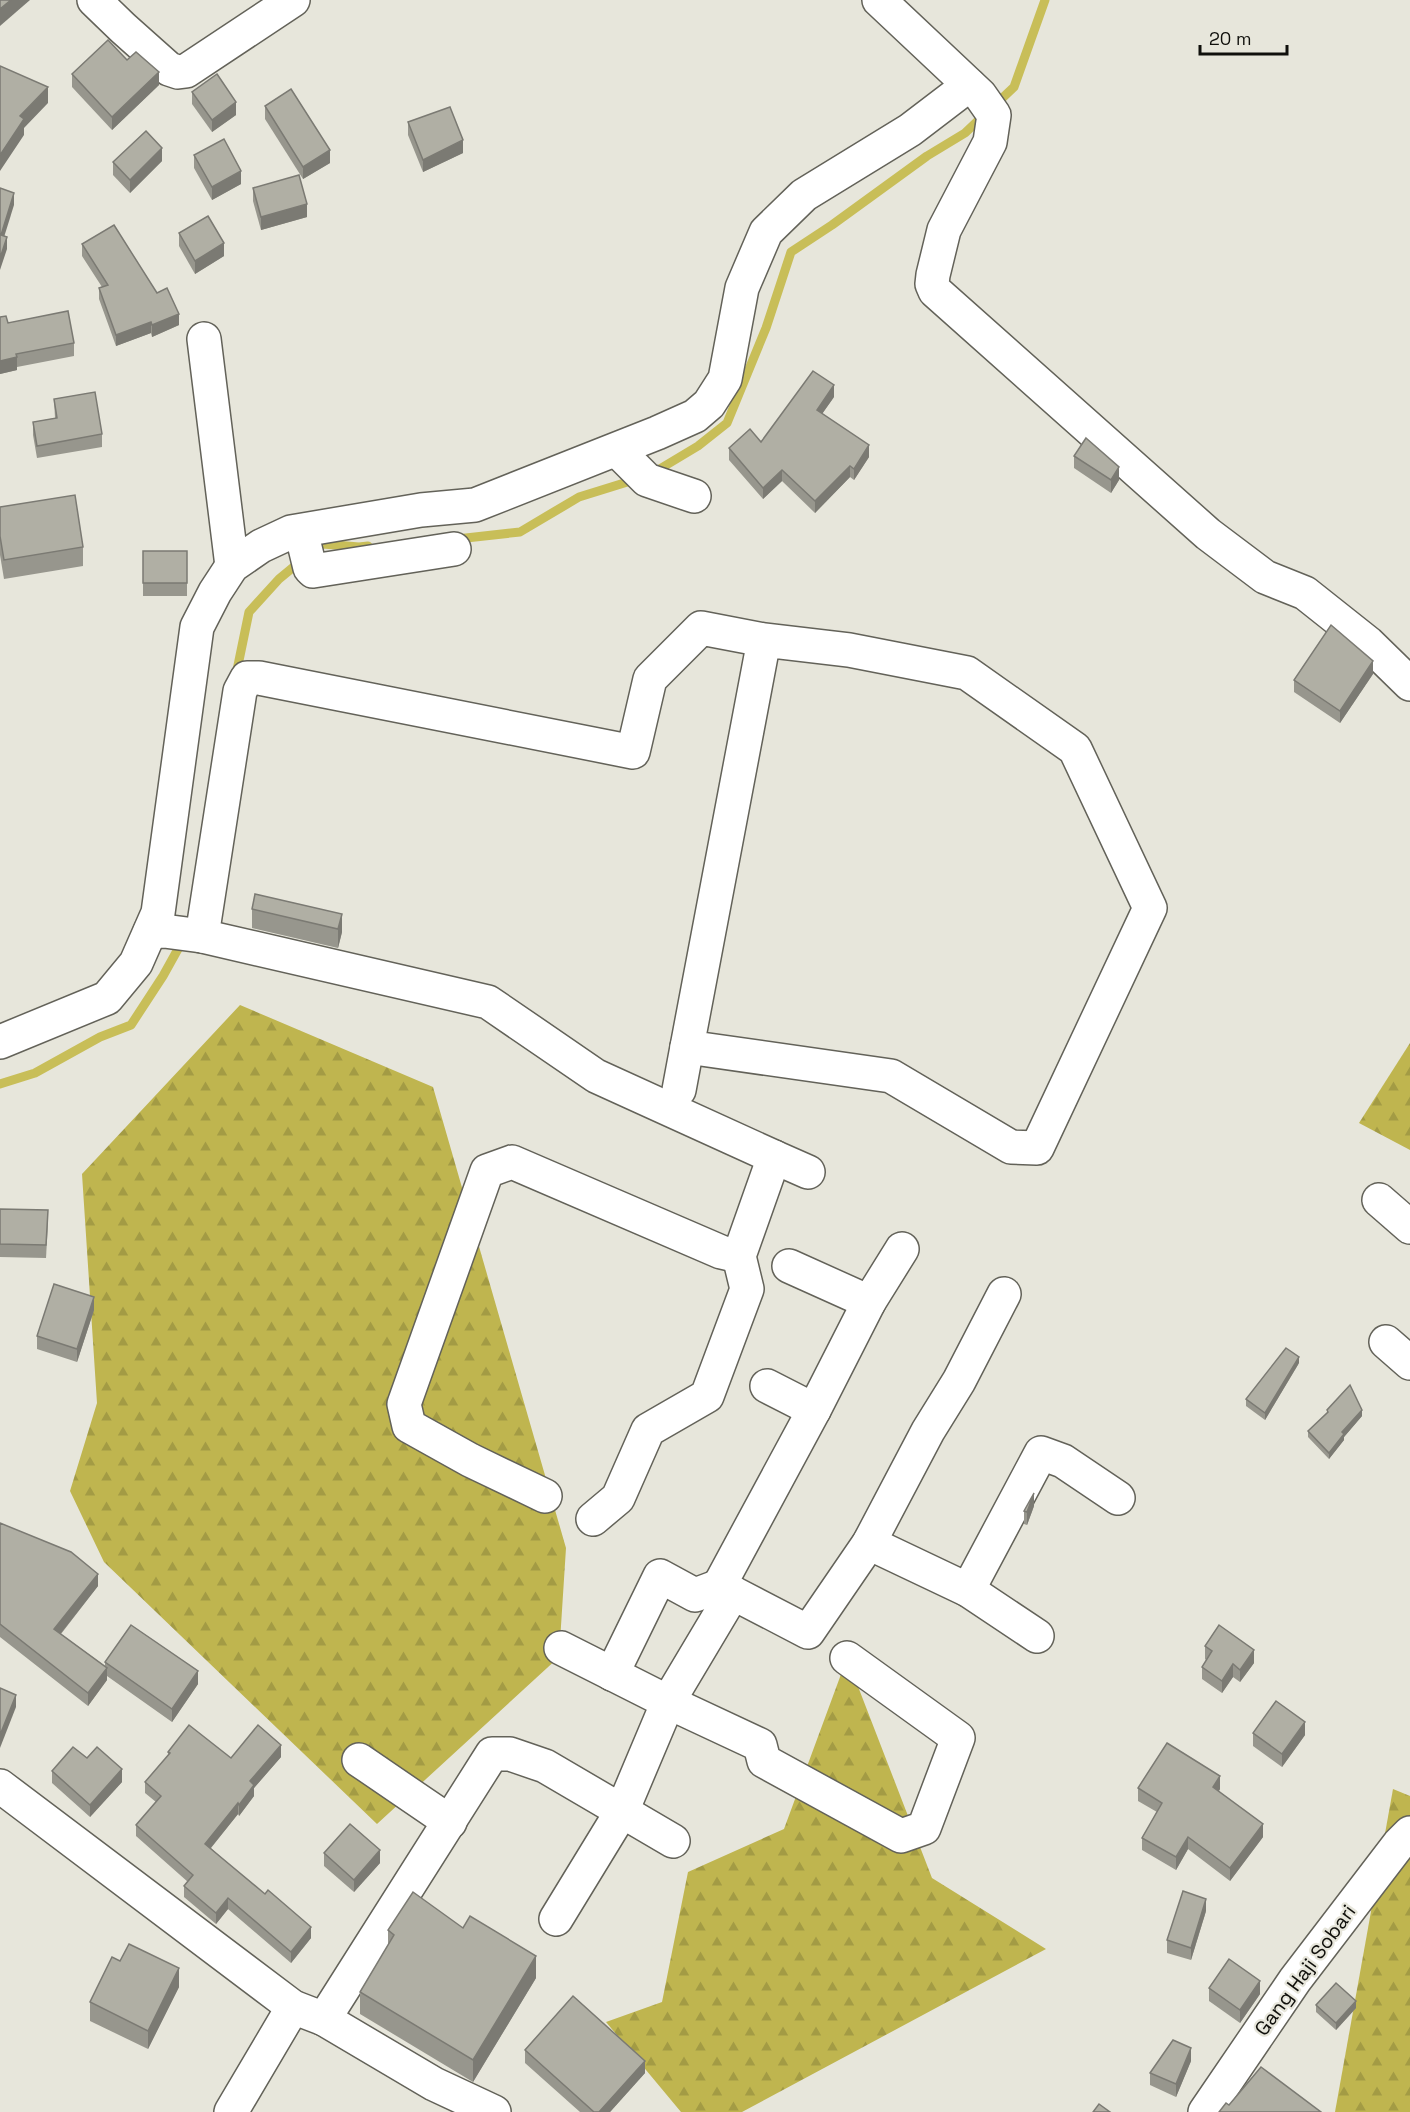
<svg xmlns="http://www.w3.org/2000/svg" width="1410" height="2112" viewBox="0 0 1410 2112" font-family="'Space Grotesk',sans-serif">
<defs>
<pattern id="forest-firs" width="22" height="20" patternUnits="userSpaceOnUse" patternTransform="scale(1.5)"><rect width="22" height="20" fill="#bfb54f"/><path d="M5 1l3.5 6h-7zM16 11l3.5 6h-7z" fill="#a39b44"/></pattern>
</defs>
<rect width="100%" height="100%" fill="#e7e6db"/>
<g fill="url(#forest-firs)">
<polygon points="240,1005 433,1087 566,1548 559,1657 377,1824 104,1562 70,1491 97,1403 82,1174"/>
<polygon points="1410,1043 1410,1150 1359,1123"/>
<polygon points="847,1658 932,1878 1046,1949 742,2112 681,2112 606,2022 662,2002 688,1872 784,1829"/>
<polygon points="1393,1789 1410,1796 1410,2112 1335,2112"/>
</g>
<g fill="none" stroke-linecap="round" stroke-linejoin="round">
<g stroke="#c8be58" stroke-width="9">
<polyline points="995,105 1014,87 1045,0"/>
<polyline points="653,473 698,446 727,423 766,328 791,252 832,225 927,156 965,133 985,114"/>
<polyline points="457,539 520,532 579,497 637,479"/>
<polyline points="313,551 323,544 359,547 368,546"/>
<polyline points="236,675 249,612 279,579 302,560"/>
<polyline points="0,1084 35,1073 100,1037 131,1025 163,976 183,940"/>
</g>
<g stroke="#636259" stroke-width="36">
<g id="minor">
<polyline points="94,0 123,28 169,69 178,72 186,71 293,0"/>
<polyline points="879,0 980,95 994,115 990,142 944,230 933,275 932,284 935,291 1208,534 1265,577 1305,593 1368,643 1410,684"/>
<polyline points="204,339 232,566"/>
<polyline points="617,450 647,480 694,496"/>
<polyline points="301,531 310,568 313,571 454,549"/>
<polyline points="150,932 164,931 202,936 488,1002 596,1076 774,1157 739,1256 747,1289 707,1396 648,1430 618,1498 593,1519"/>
<polyline points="202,936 240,691 247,678 259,678 633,752 650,679 701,628 764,640 687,1047 891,1076 1011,1147 1037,1148 1150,908 1075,749 967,673 849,650 764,640"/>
<polyline points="0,1042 107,998 136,963 158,913 197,627 215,592 232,566 261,546 291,532 421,510 475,505 657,433 695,416 709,404 725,379 742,288 766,232 804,195 910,130 969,85"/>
<polyline points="679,1090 687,1047"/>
<polyline points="774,1157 808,1172"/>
<polyline points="1379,1200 1410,1227"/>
<polyline points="789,1266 869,1302"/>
<polyline points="1386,1342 1410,1363"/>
<polyline points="767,1386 814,1410"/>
<polyline points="545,1496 470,1460 409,1426 404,1404 487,1171 512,1162 721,1252 739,1256"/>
<polyline points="869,1543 968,1590 1037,1636"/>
<polyline points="719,1586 814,1410 869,1302 902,1249"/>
<polyline points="968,1590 1041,1453 1063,1461 1118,1498"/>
<polyline points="561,1648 668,1702 760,1745 764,1761 901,1836 924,1828 958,1738 847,1658"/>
<polyline points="612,1674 660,1576 695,1595 719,1586 733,1593"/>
<polyline points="359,1760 450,1822"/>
<polyline points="0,1786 293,2007 324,2019 434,2084 494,2112"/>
<polyline points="556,1919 622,1811 668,1702 733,1593 808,1632 869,1543 928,1431 959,1381 1004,1294"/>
<polyline points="324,2019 492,1754 510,1754 545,1766 673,1841"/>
<polyline points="231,2112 293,2007"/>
<polyline points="1205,2112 1295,1980 1399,1844 1410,1833"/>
</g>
</g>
<use href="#minor" stroke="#fff" stroke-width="33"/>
</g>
<g fill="#97968d">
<polygon points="127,60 159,85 112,130 72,87 72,74"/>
<polygon points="192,92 236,115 212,132 192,104"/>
<polygon points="265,106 330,163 303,179 265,119"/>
<polygon points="408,122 463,153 423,172 408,135"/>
<polygon points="194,155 241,184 212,200 194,168"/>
<polygon points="162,161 130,193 113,175 113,162"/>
<polygon points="253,188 307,217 261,230 253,201"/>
<polygon points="179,233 224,256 195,274 179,246"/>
<polygon points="82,244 157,293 179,325 152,337 151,333 116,346 99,299 99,288 102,287 82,256"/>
<polygon points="0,317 8,323 74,343 74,356 17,367 17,370 0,374"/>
<polygon points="834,397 822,414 869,457 854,480 850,477 815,513 782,481 763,499 729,460 729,448 761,442"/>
<polygon points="54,399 102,434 102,447 37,458 33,435 33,422 55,418"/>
<polygon points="1074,456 1119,480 1111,493 1074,468"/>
<polygon points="0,507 83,547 83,566 4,579 0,555"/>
<rect x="143" y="551" width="44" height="45"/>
<polygon points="1373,674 1340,723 1294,692 1294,680"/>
<polygon points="252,909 342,914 342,932 338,948 252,928"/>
<polygon points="0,1209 48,1223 46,1258 0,1257"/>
<polygon points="94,1310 77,1362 37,1349 37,1336"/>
<polygon points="1299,1363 1265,1420 1246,1406 1246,1399"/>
<polygon points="1327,1410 1362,1416 1344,1437 1344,1440 1329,1459 1308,1437 1308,1431 1327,1414"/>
<polygon points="1034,1506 1027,1525 1024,1524 1024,1511"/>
<polygon points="0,1523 98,1586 61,1634 105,1666 105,1662 198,1684 172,1722 107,1676 107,1680 88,1706 0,1637"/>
<polygon points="1205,1646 1254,1663 1240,1682 1233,1677 1222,1693 1202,1679 1202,1667 1206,1660 1205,1659"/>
<polygon points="1253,1733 1305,1735 1282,1767 1253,1746"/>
<polygon points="168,1752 231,1758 281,1757 254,1788 254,1796 239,1816 238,1814 211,1848 311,1938 291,1963 228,1909 216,1924 184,1897 184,1886 188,1882 136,1836 136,1825 156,1802 145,1793 145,1782 168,1755"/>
<polygon points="87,1758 122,1782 90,1817 52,1783 52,1771"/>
<polygon points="1138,1788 1220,1789 1219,1791 1263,1837 1230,1881 1188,1849 1176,1870 1142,1850 1142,1838 1157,1812 1138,1801"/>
<polygon points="324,1853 380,1863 354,1892 324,1866"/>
<polygon points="1206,1911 1191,1960 1167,1953 1167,1940"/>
<polygon points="463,1928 536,1978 473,2082 360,2014 360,1992 388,1945 388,1930"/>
<polygon points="120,1961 179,1987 148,2049 90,2021 90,2002"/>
<polygon points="1209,1988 1260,1994 1240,2023 1209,2001"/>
<polygon points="1316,2005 1356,2008 1336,2030 1316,2012"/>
<polygon points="525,2050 645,2073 610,2112 580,2112 525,2063"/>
<polygon points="1191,2061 1176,2097 1150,2085 1150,2073"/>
</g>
<g fill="#7b7a73">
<polygon points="11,0 30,0 0,26 0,9"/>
<polygon points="159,72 159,85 112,130 112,117"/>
<polygon points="48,87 48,103 24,128 24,135 0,171 0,155 20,116"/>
<polygon points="236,102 236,115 212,132 212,120"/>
<polygon points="463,140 463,153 423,172 423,160"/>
<polygon points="162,148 162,161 130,193 130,180"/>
<polygon points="330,150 330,163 303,179 303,167"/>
<polygon points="241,171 241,184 212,200 212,187"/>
<polygon points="14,193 14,205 1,247 1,235"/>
<polygon points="307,204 307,217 261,230 261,217"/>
<polygon points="7,237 7,249 0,270 0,258"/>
<polygon points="224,243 224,256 195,274 195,261"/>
<polygon points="179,314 179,325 152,337 152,325"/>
<polygon points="151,322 151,333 116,346 116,335"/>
<polygon points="17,357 17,370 0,374 0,361"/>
<polygon points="834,385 834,397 817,421 817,410"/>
<polygon points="869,445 869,457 854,480 854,469"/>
<polygon points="850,466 850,477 815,513 815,501"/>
<polygon points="1119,467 1119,480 1111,493 1111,480"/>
<polygon points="782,470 782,481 763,499 763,488"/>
<polygon points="1373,661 1373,674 1340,723 1340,711"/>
<polygon points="342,914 342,932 338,948 338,929"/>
<polygon points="94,1297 94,1310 77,1362 77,1349"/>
<polygon points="1299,1357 1299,1363 1265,1420 1265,1413"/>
<polygon points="1362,1410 1362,1416 1344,1437 1344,1440 1329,1459 1329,1453 1342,1432"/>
<polygon points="1034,1493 1034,1506 1027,1525 1027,1512"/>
<polygon points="98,1574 98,1586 54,1642 54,1629"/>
<polygon points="1254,1650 1254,1663 1240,1682 1240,1670"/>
<polygon points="1233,1664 1233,1677 1222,1693 1222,1681"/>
<polygon points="107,1668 107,1680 88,1706 88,1693"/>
<polygon points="198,1671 198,1684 172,1722 172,1709"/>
<polygon points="16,1695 16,1707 0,1748 0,1735"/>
<polygon points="1305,1722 1305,1735 1282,1767 1282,1754"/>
<polygon points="281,1745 281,1757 254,1788 254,1796 239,1816 239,1805 250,1781"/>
<polygon points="122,1769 122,1782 90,1817 90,1805"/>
<polygon points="1220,1776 1220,1789 1213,1800 1213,1787"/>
<polygon points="238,1803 238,1814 205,1855 205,1844"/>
<polygon points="1263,1824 1263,1837 1230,1881 1230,1868"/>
<polygon points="1188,1837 1188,1849 1176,1870 1176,1857"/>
<polygon points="380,1850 380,1863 354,1892 354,1880"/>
<polygon points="228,1898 228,1909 216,1924 216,1913"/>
<polygon points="1206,1899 1206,1911 1191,1960 1191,1948"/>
<polygon points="311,1927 311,1938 291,1963 291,1952"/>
<polygon points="536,1956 536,1978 473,2082 473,2060"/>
<polygon points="179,1968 179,1987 148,2049 148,2031"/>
<polygon points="1260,1981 1260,1994 1240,2023 1240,2010"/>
<polygon points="1356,2001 1356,2008 1336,2030 1336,2023"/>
<polygon points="1191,2048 1191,2061 1176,2097 1176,2084"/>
<polygon points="645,2061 645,2073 610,2112 599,2112"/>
</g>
<g fill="#b0afa4" stroke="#7b7a73" stroke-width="1.5">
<polygon points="0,0 11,0 0,9"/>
<polygon points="108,40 127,60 136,52 159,72 112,117 72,74"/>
<polygon points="0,66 48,87 20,116 24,119 0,155"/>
<polygon points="217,74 236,102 212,120 192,92"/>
<polygon points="291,89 330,150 303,167 265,106"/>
<polygon points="450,107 463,140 423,160 408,122"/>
<polygon points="146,131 162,148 130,180 113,162"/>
<polygon points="224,139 241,171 212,187 194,155"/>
<polygon points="299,175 307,204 261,217 253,188"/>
<polygon points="0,188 14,193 1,235 7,237 0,258"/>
<polygon points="208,216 224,243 195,261 179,233"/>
<polygon points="114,225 157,293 167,288 179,314 152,325 151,322 116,335 99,288 108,285 82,244"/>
<polygon points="68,311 74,343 16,354 17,357 0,361 0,317 6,316 8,323"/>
<polygon points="813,371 834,385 817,410 869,445 854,469 850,466 815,501 782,470 763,488 729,448 750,429 761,442"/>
<polygon points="95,392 102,434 37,446 33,422 57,418 54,399"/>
<polygon points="1086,438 1119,467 1111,480 1074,456"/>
<polygon points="75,495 83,547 4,560 0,536 0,507"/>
<rect x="143" y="551" width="44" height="32"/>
<polygon points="1331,625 1373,661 1340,711 1294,680"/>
<polygon points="255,894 342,914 338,929 252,909"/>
<polygon points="0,1209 48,1210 46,1245 0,1244"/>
<polygon points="54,1284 94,1297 77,1349 37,1336"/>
<polygon points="1286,1348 1299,1357 1265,1413 1246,1399"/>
<polygon points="1350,1385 1362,1410 1342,1432 1344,1434 1329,1453 1308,1431 1328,1412 1327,1410"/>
<polygon points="1034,1493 1027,1512 1024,1511"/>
<polygon points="0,1523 71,1552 98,1574 54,1629 107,1668 88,1693 0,1624"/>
<polygon points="131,1625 198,1671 172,1709 105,1662"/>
<polygon points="1219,1625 1254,1650 1240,1670 1233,1664 1222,1681 1202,1667 1212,1651 1205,1646"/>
<polygon points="0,1688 16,1695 0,1735"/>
<polygon points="1276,1701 1305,1722 1282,1754 1253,1733"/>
<polygon points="189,1725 231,1758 258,1725 281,1745 250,1781 254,1785 239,1805 238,1803 205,1844 265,1894 268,1890 311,1927 291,1952 228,1898 216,1913 184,1886 193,1875 136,1825 161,1796 145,1782 170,1753 168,1752"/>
<polygon points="1167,1743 1220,1776 1213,1787 1263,1824 1230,1868 1188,1837 1176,1857 1142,1838 1162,1803 1138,1788"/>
<polygon points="73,1747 87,1758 97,1747 122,1769 90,1805 52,1771"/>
<polygon points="350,1824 380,1850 354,1880 324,1853"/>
<polygon points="1183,1891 1206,1899 1191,1948 1167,1940"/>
<polygon points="413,1892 463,1928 470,1916 536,1956 473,2060 360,1992 394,1935 388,1930"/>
<polygon points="129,1944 179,1968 148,2031 90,2002 112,1957 120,1961"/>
<polygon points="1229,1959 1260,1981 1240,2010 1209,1988"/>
<polygon points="1336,1983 1356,2001 1336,2023 1316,2005"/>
<polygon points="573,1996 645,2061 599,2112 594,2112 525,2050"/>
<polygon points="1173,2040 1191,2048 1176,2084 1150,2073"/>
<polygon points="1261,2067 1321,2112 1219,2112 1226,2103 1229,2105"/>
<polygon points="1099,2104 1110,2112 1093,2112"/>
</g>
<g text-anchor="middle" stroke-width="4.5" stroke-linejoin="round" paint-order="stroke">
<g font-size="20" fill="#10100c" stroke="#e7e6db">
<text transform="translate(1305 1970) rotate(-54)" y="7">Gang Haji Sobari</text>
</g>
</g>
<path d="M1200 45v9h87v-9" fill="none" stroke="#10100c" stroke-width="3"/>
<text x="1209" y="45" font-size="18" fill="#10100c" stroke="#e7e6db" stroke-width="4.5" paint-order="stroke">20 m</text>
</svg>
